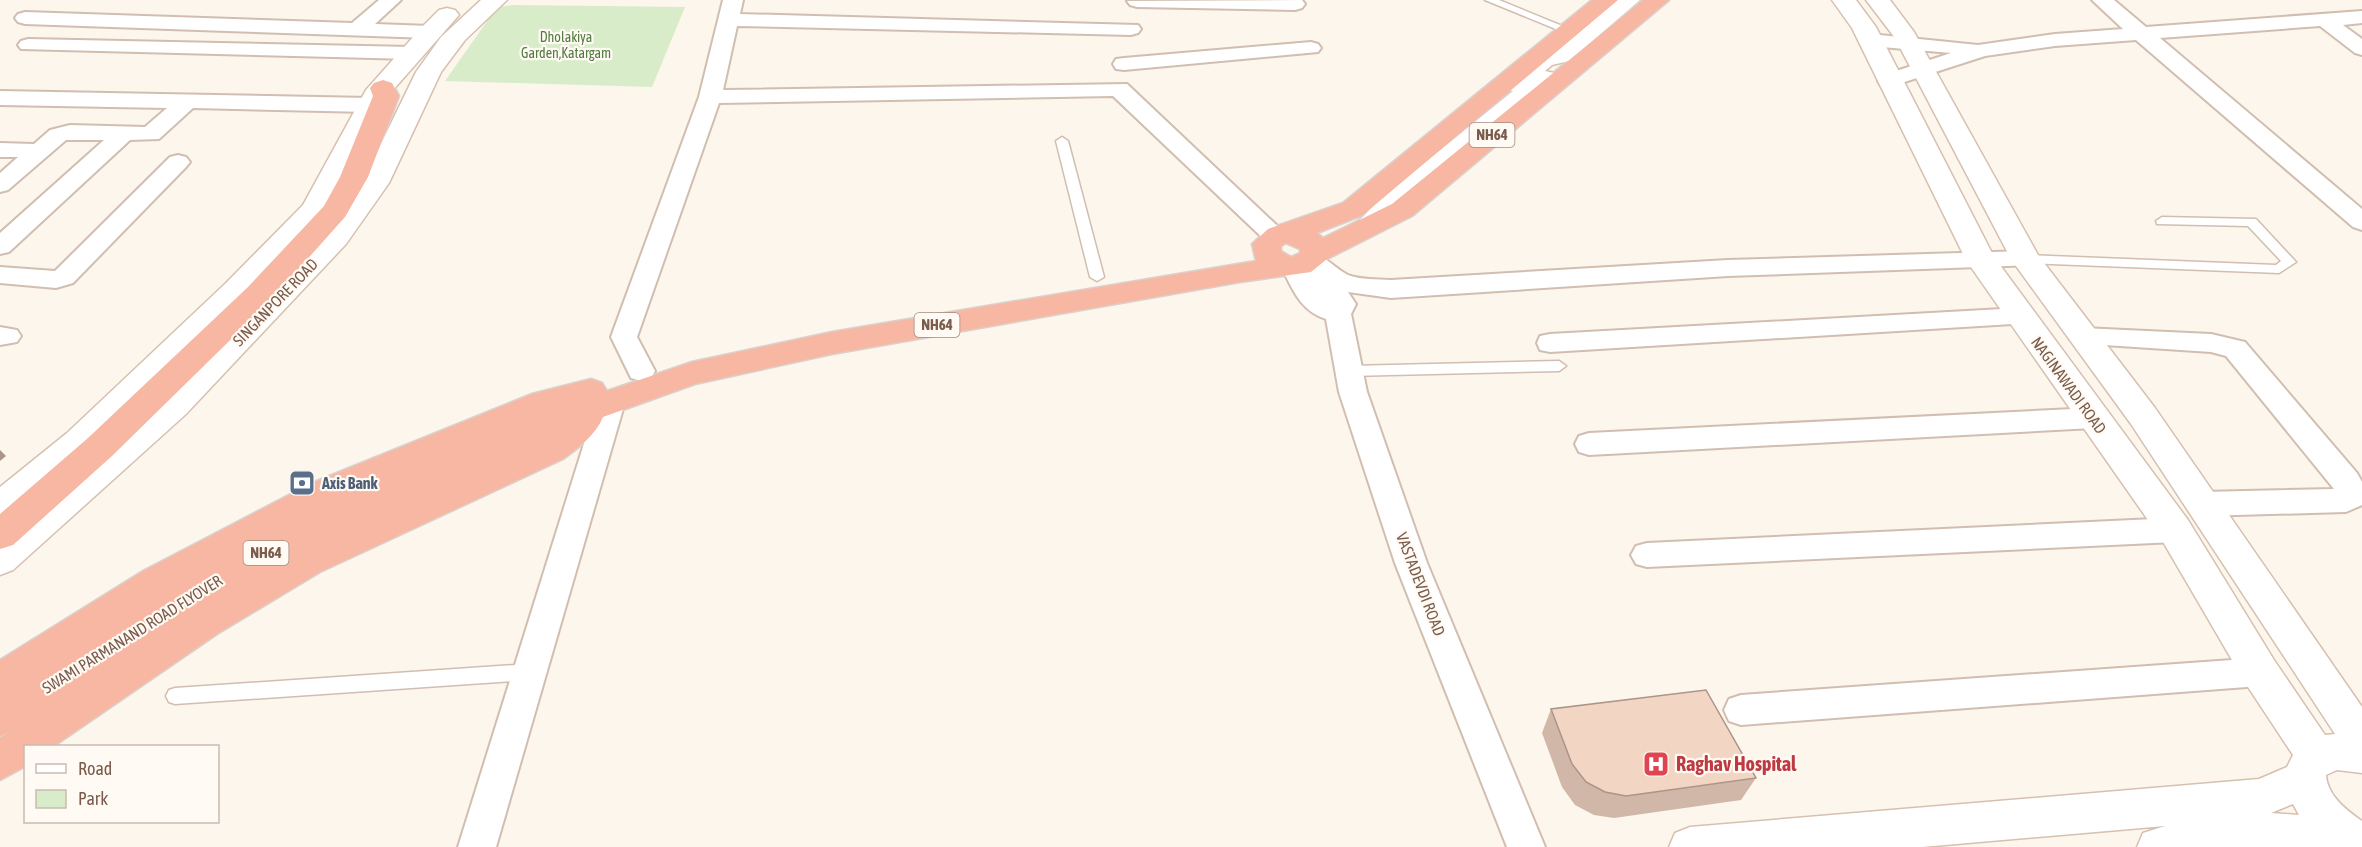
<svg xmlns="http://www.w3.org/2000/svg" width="2362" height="847" viewBox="0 0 2362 847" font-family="'Asap Condensed',sans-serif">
<rect width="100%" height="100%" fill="#fdf6ec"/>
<polygon fill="#d8ecc9" points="513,5 685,7 652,87 445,81 497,7"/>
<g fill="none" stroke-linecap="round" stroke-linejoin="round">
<g stroke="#d1beb0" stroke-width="3">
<g id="lane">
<polygon points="1485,0 1499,0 1572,30 1563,32"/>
<polygon points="1062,137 1068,141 1104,277 1097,281 1090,277 1056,141"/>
<polygon points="2162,217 2256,219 2296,262 2279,273 2026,263 2019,259 2026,255 2276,265 2281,261 2248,226 2157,224 2156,221"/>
<polygon points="1559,361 1566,366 1559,371 1349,376 1342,371 1349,366"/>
<polygon points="530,664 536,667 539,672 536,677 530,680 175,704 169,702 166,696 169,690 175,688"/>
</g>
</g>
<g stroke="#d1beb0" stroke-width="4">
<g id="street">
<polygon points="379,0 401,0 375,24 430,26 437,28 440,32 437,36 430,38 25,24 18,22 15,18 18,14 25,12 352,23"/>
<polygon points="723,0 743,0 740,14 1138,25 1141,29 1138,33 1131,35 737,26 723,90 1127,84 1288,236 1285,242 1276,244 1267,242 1113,96 719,103 637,337 655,371 651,378 641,381 631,378 611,337 699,97"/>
<polygon points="1302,0 1305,4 1302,8 1295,10 1137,7 1130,5 1127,1"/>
<polygon points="2092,0 2114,0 2146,27 2362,11 2362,23 2343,25 2362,39 2362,55 2355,53 2320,26 2160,38 2362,209 2362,230 2353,227 2136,40 2055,46 1985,56 1889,87 1881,86 1878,81 1881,76 1951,53 1870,46 1863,44 1860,40 1863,36 1870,34 1978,45 2055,34 2123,29"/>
<polygon points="28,39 412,47 419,49 423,53 419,57 412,59 21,49 18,45 21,41"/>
<polygon points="1311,42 1318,44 1321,48 1318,52 1124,70 1116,69 1113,64 1116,59 1124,58"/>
<polygon points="0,91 369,98 377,100 380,105 377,110 369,112 193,108 159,139 130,140 9,252 0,254 0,233 104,140 66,140 8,190 0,192 0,173 18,157 0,157 0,143 34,144 50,130 70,125 145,127 167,108 0,105"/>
<polygon points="178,155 186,157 190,162 186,167 73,283 56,288 0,283 0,267 55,271 170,157"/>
<path d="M2026 251 2035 253 2039 259 2035 265 1728 276 1391 298 1348 292 1356 304 1351 314 1367 392 1427 563 1545 847H1507L1395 563 1339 392 1326 319C1300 311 1292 288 1281 266L1285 260 1300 259 1302 255C1322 250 1332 267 1348 275 1360 280 1378 279 1391 280L1728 260Z"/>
<polygon points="2020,308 2029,311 2033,317 2029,323 1550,352 1540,350 1537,343 1540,336 1550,334"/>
<polygon points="0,327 17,330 21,336 17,342 0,345"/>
<polygon points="2083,328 2211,334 2245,342 2357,473 2362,482 2362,505 2346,512 2202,516 2191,512 2187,504 2191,496 2202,492 2334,489 2226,356 2211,352 2074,343 2070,337 2074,331"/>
<polygon points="611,392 621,395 625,402 496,847 458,847 597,402 601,395"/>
<polygon points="2093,408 2103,411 2107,418 2103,425 2093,428 1589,455 1579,452 1575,444 1579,436 1589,433"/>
<polygon points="2175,518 2186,521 2190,530 2186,539 2175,542 1647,567 1636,564 1631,555 1636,546 1647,543"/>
<polygon points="2260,658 2272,662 2277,672 2272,682 2260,686 1741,725 1729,721 1724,710 1729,699 1741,695"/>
</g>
</g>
<g stroke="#d6c0b0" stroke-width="3">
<g id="secondary">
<polygon points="481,0 507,0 465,40 441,72 389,183 346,244 186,414 13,570 0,575 0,539 162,398 326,232 362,183 416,72 441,37"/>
<path d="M1614 0H1640L1569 61 1552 65 1545 71 1554 73 1557 78 1554 83 1400 211C1386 224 1377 239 1357 233L1353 227 1380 199 1513 91 1505 89 1501 84 1505 79 1535 54 1552 50Z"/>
<path d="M1832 0H1856L1876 27 1994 257 2188 520 2274 660 2325 735 2335 734 2131 424 2011 259 1895 38 1866 0H1890L1914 32 2038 255 2155 408 2362 707V773L2337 770 2326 775C2327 795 2346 810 2362 821V847H2137L2143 833 2165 826 1922 847H1669L1675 833 1690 827 2259 779 2287 767 2293 755 2246 684 2162 540 1966 260 1852 28ZM2293 804 2299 815 2271 813Z"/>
<polygon points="447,8 455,10 459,15 386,98 325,215 248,297 91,451 12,516 0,520 0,487 67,433 226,283 303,205 366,90 422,27 439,10"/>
</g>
</g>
<g stroke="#dad1cd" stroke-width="3">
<g id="highway">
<path d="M1592 0H1618L1363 215 1317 233 1323 238 1392 204 1643 0H1669L1412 216 1327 259 1311 272 1240 282 832 354 695 384 603 417C596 435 578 448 563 459L320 572 217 634 54 746H26V766L0 780V738L9 732 0 736V660L143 571 312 483 532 394 591 379 602 383 607 391 692 362 832 332 1256 261 1252 244 1268 229 1343 203ZM1286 243 1300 249V253L1291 257 1281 251V246Z"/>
<polygon points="383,80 392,83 399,96 368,177 345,217 270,301 112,456 13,545 0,549 0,514 88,438 248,287 324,206 340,177 373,96 370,88 374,83"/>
</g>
</g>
<use href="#lane" fill="#fff" fill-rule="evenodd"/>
<use href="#street" fill="#fff" fill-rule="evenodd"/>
<use href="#secondary" fill="#fff" fill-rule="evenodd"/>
<use href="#highway" fill="#f7b7a3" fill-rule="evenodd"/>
</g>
<polygon fill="#d1b7a8" points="1551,709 1756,778 1741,800 1614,818 1594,815 1575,805 1562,787 1542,733"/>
<polygon fill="#aa9588" points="0,450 6,456 0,461"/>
<polygon fill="#f3d5c3" stroke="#aa9588" stroke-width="1.5" points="1706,690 1756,778 1626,796 1605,792 1586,782 1572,764 1551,709"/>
<defs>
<g id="bank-square" transform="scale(1.35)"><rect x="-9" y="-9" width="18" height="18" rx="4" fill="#5c6f8a" stroke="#fffaf3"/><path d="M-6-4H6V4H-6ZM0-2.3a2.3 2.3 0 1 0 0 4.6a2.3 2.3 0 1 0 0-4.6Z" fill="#fff"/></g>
<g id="hospital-square" transform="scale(1.35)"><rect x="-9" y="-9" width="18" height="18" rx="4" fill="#e0444e" stroke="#fffaf3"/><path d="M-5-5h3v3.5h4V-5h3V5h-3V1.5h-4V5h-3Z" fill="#fff"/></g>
</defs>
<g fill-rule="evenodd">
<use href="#bank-square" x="302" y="483"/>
<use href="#hospital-square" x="1656" y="764"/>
</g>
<g text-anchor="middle" stroke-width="4.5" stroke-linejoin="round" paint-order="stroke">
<g font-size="14" fill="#537a41" stroke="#fffaf3">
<text x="566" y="42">Dholakiya<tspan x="566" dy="16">Garden,Katargam</tspan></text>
</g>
<g fill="#fffaf3" stroke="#a28b7f" stroke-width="1.5">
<rect x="1469.5" y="123" width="45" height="24" rx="4.5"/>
<rect x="914.5" y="313" width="45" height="24" rx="4.5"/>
<rect x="243.5" y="541" width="45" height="24" rx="4.5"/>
</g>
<g font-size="15" font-weight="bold" fill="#7a5c4d">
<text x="1492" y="140">NH64</text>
<text x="937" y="330">NH64</text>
<text x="266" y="558">NH64</text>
</g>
<g font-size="16" fill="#7a5c4d" stroke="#fffaf3">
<text transform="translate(275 302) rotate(-46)" y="6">SINGANPORE ROAD</text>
<text transform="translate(2069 385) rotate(54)" y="6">NAGINAWADI ROAD</text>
<text transform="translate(1421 584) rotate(69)" y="6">VASTADEVDI ROAD</text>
<text transform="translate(132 634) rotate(-32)" y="6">SWAMI PARMANAND ROAD FLYOVER</text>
</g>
<g font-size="16" font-weight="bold" fill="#4e5e75" stroke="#fffaf3" text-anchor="start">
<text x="322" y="489">Axis Bank</text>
</g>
<g font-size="20" font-weight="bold" fill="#be3a42" stroke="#fffaf3" text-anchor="start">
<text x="1676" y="771">Raghav Hospital</text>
</g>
</g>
<rect x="24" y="745" width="195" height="78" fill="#fffaf3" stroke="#cabbb1" stroke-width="1.5"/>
<rect x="36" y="764" width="30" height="9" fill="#ffffff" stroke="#cabbb1" stroke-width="1.5"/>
<text x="78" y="775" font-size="18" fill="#7a5c4d">Road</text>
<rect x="36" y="790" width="30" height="18" fill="#d8ecc9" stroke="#cabbb1" stroke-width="1.5"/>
<text x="78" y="805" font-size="18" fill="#7a5c4d">Park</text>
</svg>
